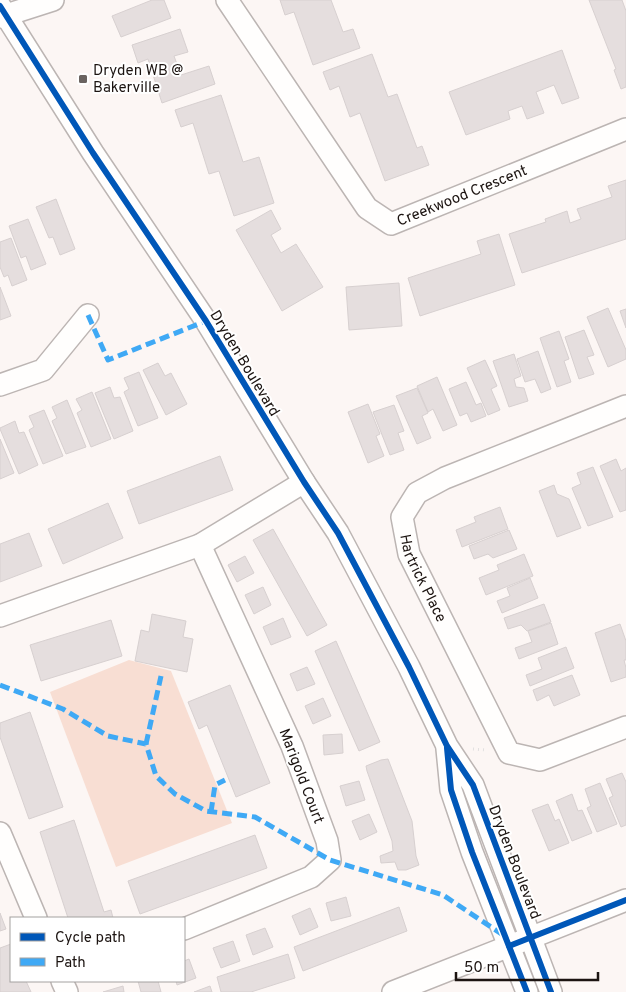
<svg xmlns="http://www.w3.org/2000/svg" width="626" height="992" viewBox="0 0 626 992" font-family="Overpass,sans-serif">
<rect width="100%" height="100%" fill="#fcf6f4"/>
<polygon fill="#f8ded3" points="129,660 171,671 232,823 116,867 50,692"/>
<g fill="#e5dede" stroke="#d7d0d0">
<polygon points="152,0 164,0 171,18 121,37 112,16"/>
<polygon points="280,0 331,0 343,32 353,29 360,48 313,65 294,12 285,15"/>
<polygon points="589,0 622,0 626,11 626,87 621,89 614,70 616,69"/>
<polygon points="180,29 188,52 174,56 181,75 209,66 215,84 162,103 148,59 138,63 132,45"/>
<polygon points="562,50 579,98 562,104 554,85 536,92 544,113 527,119 522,106 508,111 510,119 466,135 449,92"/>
<polygon points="372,54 388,97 397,94 417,148 422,146 429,165 385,181 360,113 350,117 339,86 330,90 323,72"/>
<polygon points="221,95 243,162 259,157 274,203 234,216 219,171 209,174 193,123 181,127 175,110"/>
<polygon points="626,180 626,239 522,273 509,234 546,222 545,219 567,211 570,223 581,219 577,209 612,197 608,186"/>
<polygon points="56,199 75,249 60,255 53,237 49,238 36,207"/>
<polygon points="271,210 281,229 271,235 281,253 296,244 323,287 282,311 236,230"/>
<polygon points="28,219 46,264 31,270 26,256 21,258 9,226"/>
<polygon points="499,234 515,285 420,316 408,278 481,254 477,241"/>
<polygon points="11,238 27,280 12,286 8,275 4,277 0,267 0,242"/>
<polygon points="399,283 402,326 349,330 346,287"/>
<polygon points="0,287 11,316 0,320"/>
<polygon points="608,308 626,350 626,359 608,367 587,317"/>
<polygon points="626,309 626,328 620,311"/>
<polygon points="584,330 594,355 587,357 594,374 579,379 565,337"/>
<polygon points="559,331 569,359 564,361 571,382 557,387 540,338"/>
<polygon points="538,351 551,389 541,393 535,379 525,382 517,359"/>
<polygon points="514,354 521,376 514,379 516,387 524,388 528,401 509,407 493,361"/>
<polygon points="485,360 497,386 491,389 500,410 488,415 467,368"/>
<polygon points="158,363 165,376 171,373 187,404 166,415 143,370"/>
<polygon points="139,372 158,418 138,426 124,392 129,389 124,378"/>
<polygon points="437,377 457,425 443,431 433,409 428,412 417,386"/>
<polygon points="466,382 476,405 481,403 486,416 471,422 467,413 460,416 449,389"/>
<polygon points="110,387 114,398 120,397 133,431 114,439 95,393"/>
<polygon points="417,388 428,413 422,416 431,438 417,444 396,396"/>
<polygon points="92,392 111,439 91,447 77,413 82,410 76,399"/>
<polygon points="67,400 86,447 66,454 52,421 57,418 52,407"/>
<polygon points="368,404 380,434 376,436 384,456 368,463 348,412"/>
<polygon points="394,405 404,431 398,433 404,450 390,455 373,412"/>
<polygon points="44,410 63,456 43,464 29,430 34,427 29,416"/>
<polygon points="15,421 19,433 24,432 38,465 19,474 0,429 0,428"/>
<polygon points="0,439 14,473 0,479"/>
<polygon points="220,456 233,490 139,524 127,491"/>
<polygon points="616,459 621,471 626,468 626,510 620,512 600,466"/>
<polygon points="593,467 613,517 588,526 572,488 581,484 577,473"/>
<polygon points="554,485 557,494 569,499 581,528 557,537 539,491"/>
<polygon points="108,503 123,538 63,564 48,529"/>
<polygon points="500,507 508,529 462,547 456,530 476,522 474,517"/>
<polygon points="273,529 327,625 307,636 253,540"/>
<polygon points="509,530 517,549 493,558 488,554 474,559 469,546"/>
<polygon points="29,533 42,566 0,582 0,544"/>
<polygon points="524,554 533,576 486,595 479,578 499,570 497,565"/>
<polygon points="245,556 254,573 237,582 228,565"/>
<polygon points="530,578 538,598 502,613 497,601 510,596 507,588"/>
<polygon points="263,587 271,605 254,614 245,595"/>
<polygon points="544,604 551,622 527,631 521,625 508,629 504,618"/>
<polygon points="152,614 186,621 183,637 193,639 187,672 135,661 141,630 149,632"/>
<polygon points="283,618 291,637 271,645 263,627"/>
<polygon points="111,620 122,656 41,681 30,645"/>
<polygon points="551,623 558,644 519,659 515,648 532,642 528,631"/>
<polygon points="620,624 626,641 626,660 624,660 626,668 626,677 611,682 595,633"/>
<polygon points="336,641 380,742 359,751 315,651"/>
<polygon points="566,647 574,668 530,686 526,675 542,669 538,658"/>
<polygon points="307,667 315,684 297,691 290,674"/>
<polygon points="572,675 580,695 554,706 549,695 537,701 533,690"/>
<polygon points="230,685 270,783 236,797 207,725 199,729 188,702"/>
<polygon points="323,698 331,716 313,724 305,706"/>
<polygon points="30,712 63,807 29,819 0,737 0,723"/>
<polygon points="342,734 343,753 324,755 323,735"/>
<polygon points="388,759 412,821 416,856 419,865 406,870 398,870 395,862 381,863 380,856 393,851 392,841 367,771 366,766 381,760"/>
<polygon points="622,773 626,782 626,825 621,827 609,798 613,796 606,779"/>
<polygon points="359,781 365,800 346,806 340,786"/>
<polygon points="600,783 617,824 597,832 587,808 591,806 585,789"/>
<polygon points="572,794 578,811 582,810 592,833 572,841 556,801"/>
<polygon points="548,804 555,821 559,819 569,843 549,851 532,810"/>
<polygon points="369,814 377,832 360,840 352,821"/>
<polygon points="74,820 104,912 111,910 113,918 68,918 40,832"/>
<polygon points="255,835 267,868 140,914 128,881"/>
<polygon points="346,897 351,916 331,921 326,903"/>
<polygon points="399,907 407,931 303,971 294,947"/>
<polygon points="310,908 318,927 300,935 292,916"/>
<polygon points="0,913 6,929 0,931"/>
<polygon points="265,928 273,947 253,955 246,935"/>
<polygon points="233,941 240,961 221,968 213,948"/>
<polygon points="11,944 11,981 26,981 31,992 0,992 0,948"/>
<polygon points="288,954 295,978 251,992 221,992 217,977"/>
<polygon points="189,959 196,978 177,985 176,981 184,981 184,961"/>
<polygon points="138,981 158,981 161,992 141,992"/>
<polygon points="123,986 124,992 103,992"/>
<polygon points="210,986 212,992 194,992"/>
</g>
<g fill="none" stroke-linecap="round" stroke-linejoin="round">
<g stroke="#bcb5b3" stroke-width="24">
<g id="minor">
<path id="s1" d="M227 0 367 208 391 224 626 129"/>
<polyline points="0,6 93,153 206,321 304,482 338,533 409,667 447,746 473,785 551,992"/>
<polyline points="0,17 53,0"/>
<polyline points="0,385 43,370 88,315"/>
<path id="s2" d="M626 406 445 478 417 493 402 517 409 554 509 753 540 760 626 727"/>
<polyline points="0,616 200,545 304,482"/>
<polyline points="447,749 451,790 472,852 527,992"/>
<polyline points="0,833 36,918"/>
<polyline points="184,929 311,877 330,860 327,841 292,746 200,545"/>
<polyline points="62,981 67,992"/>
<polyline points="393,992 626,900"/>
</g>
</g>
<polyline stroke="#e2e0e0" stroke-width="3" stroke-dasharray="1 4" stroke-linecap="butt" points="473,749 486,750"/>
<use href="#minor" stroke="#fffefd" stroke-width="21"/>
<g stroke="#3fa9f5" stroke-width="5" stroke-dasharray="10 5" stroke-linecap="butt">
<polyline points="88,315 108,360 206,321"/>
<polyline points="0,685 63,709 108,736 146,744 156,776 175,794 206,811 255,817 330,860 443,895 503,935"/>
<polyline points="146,744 161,676"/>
<polyline points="211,812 215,785 225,780"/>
</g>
<g stroke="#fff" stroke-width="9">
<g id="cycleway">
<polyline points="0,6 93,153 206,321 304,482 338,533 409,667 447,746 473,785 551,992"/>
<polyline points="447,748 451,790 472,852 527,992"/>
<polyline points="509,946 626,900"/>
</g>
</g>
<use href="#cycleway" stroke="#0057b8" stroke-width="6"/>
</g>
<rect fill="#6a6360" stroke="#fff" stroke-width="2" x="78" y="74" width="10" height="10" rx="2.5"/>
<g text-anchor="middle" stroke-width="4" stroke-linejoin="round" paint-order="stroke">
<g font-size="15" fill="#1c1411" stroke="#fff" text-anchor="start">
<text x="93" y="75">Dryden WB @<tspan x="93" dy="17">Bakerville</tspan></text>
</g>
<g font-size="15" fill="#1c1411" stroke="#fff">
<text dy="5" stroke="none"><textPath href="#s1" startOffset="356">Creekwood Crescent</textPath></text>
<text transform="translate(245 363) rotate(59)" y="5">Dryden Boulevard</text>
<text dy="5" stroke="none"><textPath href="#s2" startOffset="320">Hartrick Place</textPath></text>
<text transform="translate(302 776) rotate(69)" y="5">Marigold Court</text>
<text transform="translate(515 862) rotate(69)" y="5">Dryden Boulevard</text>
</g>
</g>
<rect x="10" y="917" width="175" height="65" fill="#ffffff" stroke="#a4a1a0"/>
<rect x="20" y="933" width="25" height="8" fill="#0057b8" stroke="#a4a1a0"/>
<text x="55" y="942" font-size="15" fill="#1c1411">Cycle path</text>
<rect x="20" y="958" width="25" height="8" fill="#3fa9f5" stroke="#a4a1a0"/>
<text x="55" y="967" font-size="15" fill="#1c1411">Path</text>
<path d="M456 972v8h142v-8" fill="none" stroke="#1c1411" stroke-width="2.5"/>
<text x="464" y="972" font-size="15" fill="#1c1411" stroke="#ffffff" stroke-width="4" paint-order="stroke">50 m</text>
</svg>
